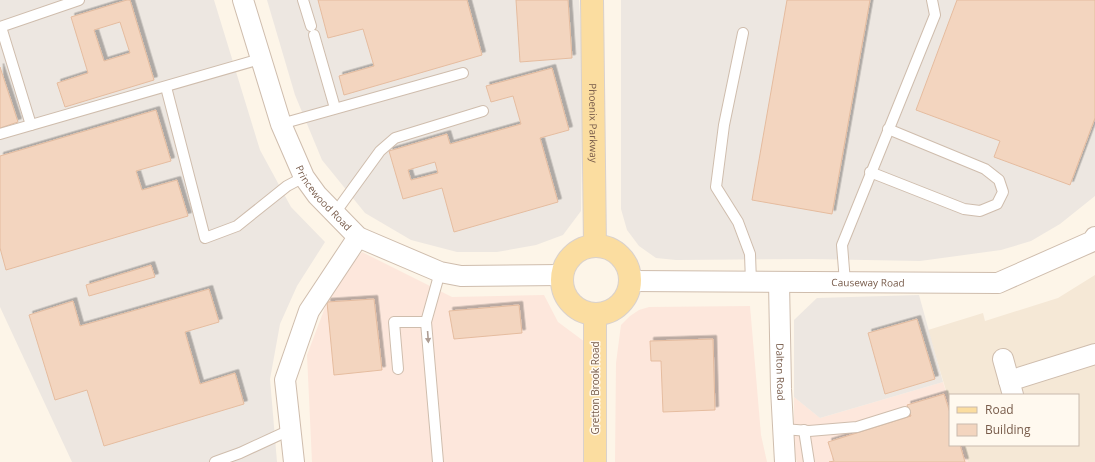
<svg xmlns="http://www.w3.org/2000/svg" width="1095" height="462" viewBox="0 0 1095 462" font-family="'Open Sans',sans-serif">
<defs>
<filter id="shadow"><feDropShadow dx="3.5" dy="-3.5" stdDeviation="0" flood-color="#0004"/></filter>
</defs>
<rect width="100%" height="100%" fill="#fdf5e8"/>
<polygon fill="#f5e8d6" points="1095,275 1095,462 968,462 963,445 1078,445 1078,395 950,395 950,404 928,330 983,313 985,321 1058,298"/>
<g fill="#fde7dc">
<polygon points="362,252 452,297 544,295 558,322 589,345 586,462 312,462 307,355 332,289"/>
<polygon points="750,306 761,435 767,462 615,462 616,363 621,325 630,316 639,310 649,307"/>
<polygon points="943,382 950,404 950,445 963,445 968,462 797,462 794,453 794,397 820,418"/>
</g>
<g fill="#ede7e1">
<polygon points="0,0 214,0 260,150 291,207 325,242 297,286 280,324 270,379 277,462 72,462 0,307"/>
<polygon points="267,0 579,0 583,68 581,211 563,235 536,245 497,252 457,252 411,240 365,213 322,160 295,95"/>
<polygon points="621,0 1095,0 1095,196 1060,224 1031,241 1001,250 920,261 812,259 676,260 656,258 639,246 627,230 621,209"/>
<polygon points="919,295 943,382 820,418 794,397 794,320 817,298"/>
</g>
<g fill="#f3d5bf" stroke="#e5bc9f" fill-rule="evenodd" filter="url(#shadow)">
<path d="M127 0H130L154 80 65 107 57 83 88 73 71 17ZM120 22 130 53 104 61 94 30Z"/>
<polygon points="318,0 467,0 482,55 344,95 339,76 374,66 363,29 328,38"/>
<polygon points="516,0 568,0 572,58 520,62"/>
<polygon points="787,0 870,0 832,214 752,200"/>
<polygon points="957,0 1095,0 1095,118 1070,185 994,157 1000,141 916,110"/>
<polygon points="0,67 18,122 0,128"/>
<path d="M552 68 569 130 540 138 558 202 454 232 442 188 403 199 389 151 447 134 450 144 521 124 513 96 491 102 486 86ZM435 162 438 173 411 180 408 170Z"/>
<polygon points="156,110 171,161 136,171 142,190 177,180 188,216 6,270 0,248 0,156"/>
<polygon points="151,265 155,277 89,296 86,285"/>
<polygon points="209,289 219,322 185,332 200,384 235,373 244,404 104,446 87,390 55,400 29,315 73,301 80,326"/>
<polygon points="374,299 382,370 334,375 327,302"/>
<polygon points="519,305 522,333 454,339 449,311"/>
<polygon points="917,319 935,379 885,394 868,333"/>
<polygon points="713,339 715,410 663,412 661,361 651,361 650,341"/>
<polygon points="944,394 950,413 950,445 960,445 965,462 829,462 834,461 828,442 911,416 907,405"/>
</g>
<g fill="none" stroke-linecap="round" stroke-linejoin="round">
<g stroke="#cfbdad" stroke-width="12">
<g id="service">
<polyline points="303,0 311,26"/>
<polyline points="0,27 79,0"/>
<polyline points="1,27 31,125"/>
<polyline points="743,33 724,125 716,187 738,222 750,254 751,282"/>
<polyline points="314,35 335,108"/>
<polyline points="166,87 205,238 237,226 287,186 304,177"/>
<polyline points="281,124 463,73"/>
<polyline points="0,134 260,59"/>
<polyline points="870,172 964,209 980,211 997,204 1003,192 999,180 985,169 888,129"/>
<polyline points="335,213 380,151 395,138 483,111"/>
<polyline points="845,282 842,245 935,15 932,0"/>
<polyline points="398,369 394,322 426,322"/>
<polyline points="783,429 809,431 857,427 905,412"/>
<polyline points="804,430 809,462"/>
<polyline points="215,462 240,453 292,429"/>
<polyline points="438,462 426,322 440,272"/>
</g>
</g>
<g stroke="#cfbdad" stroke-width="22">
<g id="minor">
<path id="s1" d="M243 0 281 124 304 177 317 195 358 237 440 272 461 276 562 275"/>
<path id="s2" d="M630 281 998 283 1093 241 1095 237"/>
<path id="s3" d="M779 282 781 389 785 462"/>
<polyline points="1003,359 1013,395"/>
<polyline points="1009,381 1095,354"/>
<polyline points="294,462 285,380 309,311 358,237"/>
</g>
</g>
<g stroke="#d9d1cd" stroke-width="24">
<g id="primary">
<path id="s4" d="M592 0 595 246"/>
<circle cx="596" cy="280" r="34"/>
<polyline points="595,462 595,314"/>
</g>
</g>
<use href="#service" stroke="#fff" stroke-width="10"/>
<use href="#minor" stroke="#fff" stroke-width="20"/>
<use href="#primary" stroke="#fbdda0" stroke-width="22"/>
</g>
<defs><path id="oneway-solid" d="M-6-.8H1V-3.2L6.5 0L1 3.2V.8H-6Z"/></defs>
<use fill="#ae9d93" href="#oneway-solid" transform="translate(428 337) rotate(86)"/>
<g text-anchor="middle" stroke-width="3" stroke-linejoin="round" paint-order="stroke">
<g font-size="10" fill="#785c4b" stroke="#fff9ef">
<text dy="4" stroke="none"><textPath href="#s4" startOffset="123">Phoenix Parkway</textPath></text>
<text dy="4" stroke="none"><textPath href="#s1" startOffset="216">Princewood Road</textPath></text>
<text dy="4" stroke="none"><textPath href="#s2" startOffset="238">Causeway Road</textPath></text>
<text dy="4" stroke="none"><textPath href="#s3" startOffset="90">Dalton Road</textPath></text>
<text transform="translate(595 388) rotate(-90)" y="4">Gretton Brook Road</text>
</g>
</g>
<rect x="949" y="394" width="130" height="52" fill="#fff9ef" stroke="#c9baad"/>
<rect x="957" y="407" width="20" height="6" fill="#fbdda0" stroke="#c9baad"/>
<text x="985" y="414" font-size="12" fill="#785c4b">Road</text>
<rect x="957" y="424" width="20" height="12" fill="#f3d5bf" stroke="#c9baad"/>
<text x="985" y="434" font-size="12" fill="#785c4b">Building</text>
</svg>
